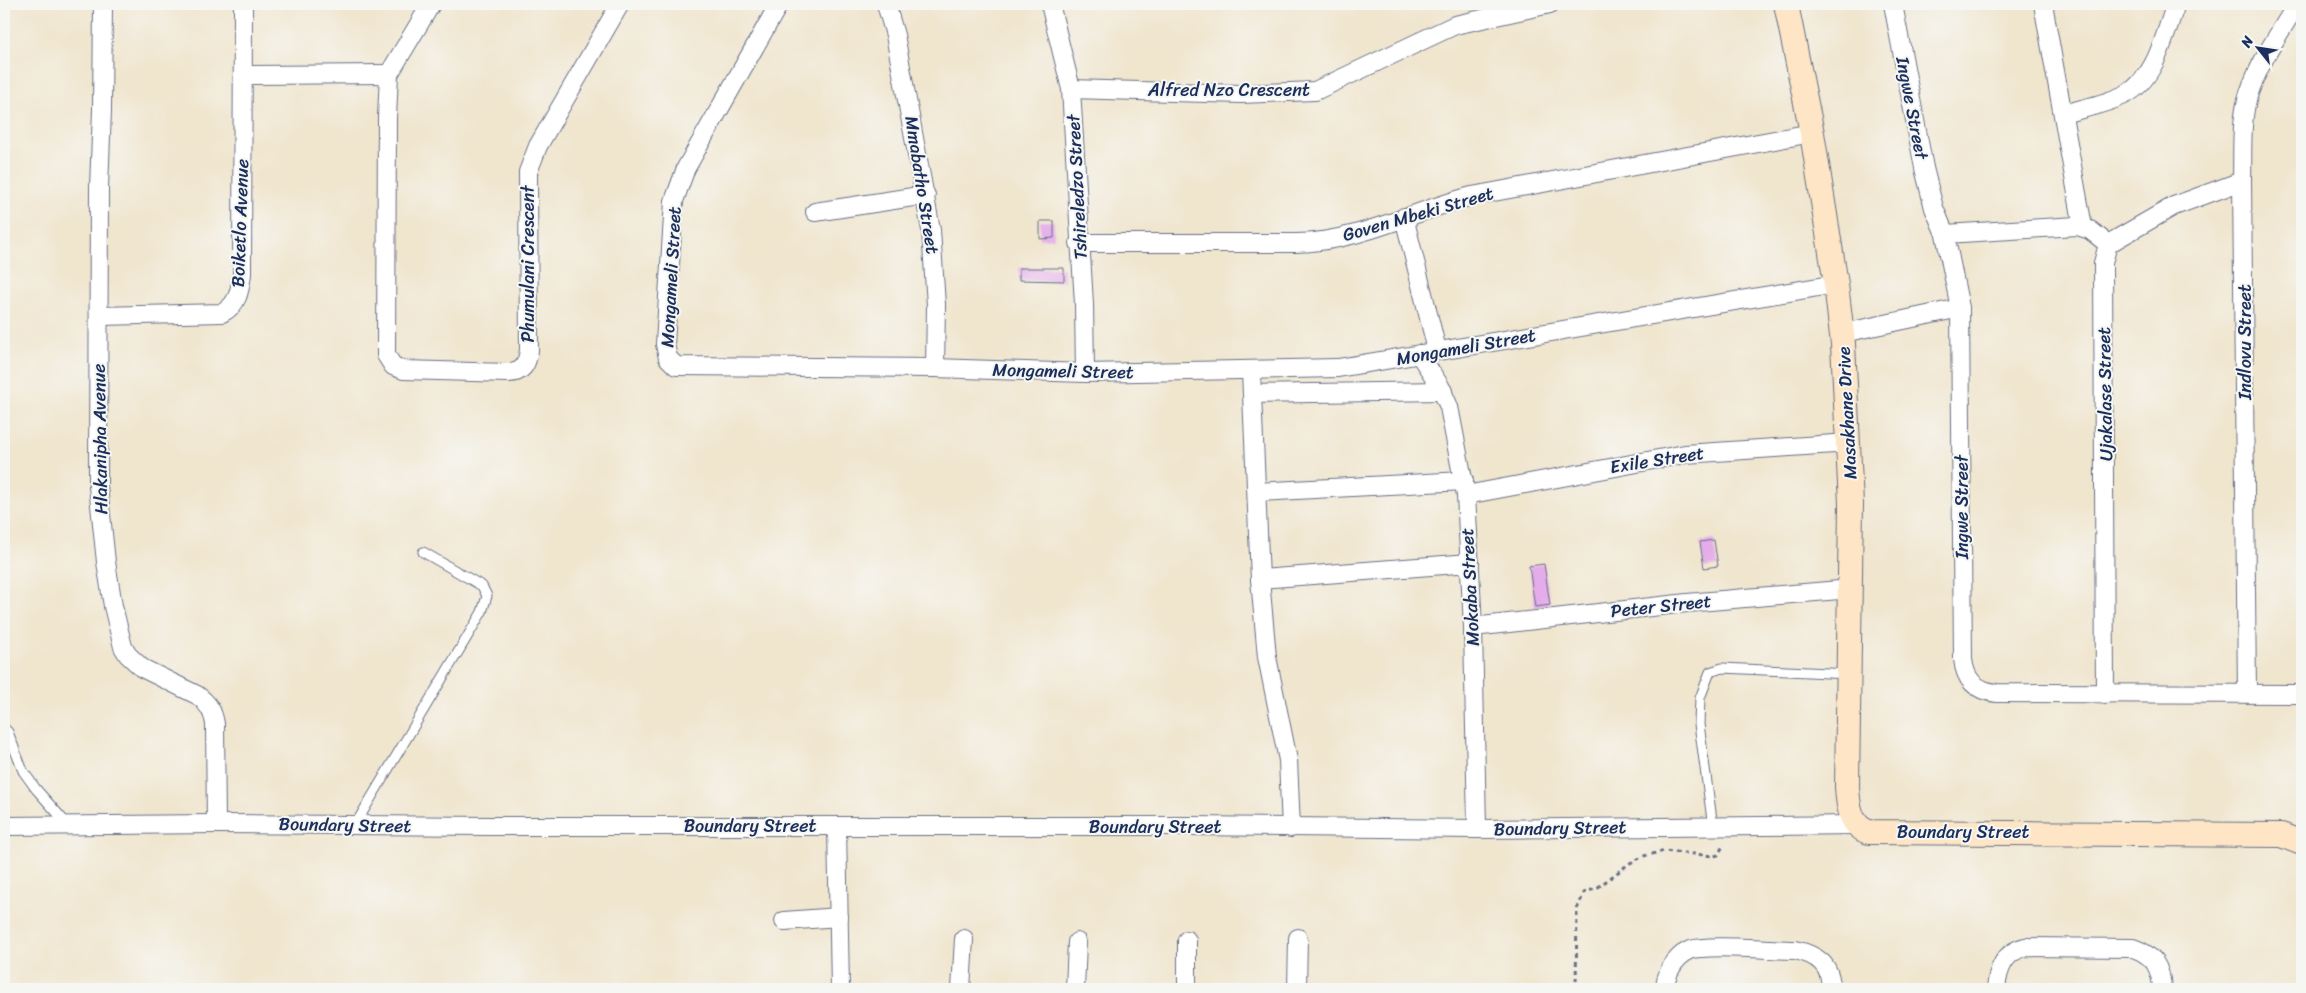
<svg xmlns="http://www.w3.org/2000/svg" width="2306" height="993" viewBox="0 0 2306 993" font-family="Sriracha,sans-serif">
<rect width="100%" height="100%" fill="#f6f6f2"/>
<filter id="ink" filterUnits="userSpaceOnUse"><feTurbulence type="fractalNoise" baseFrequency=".02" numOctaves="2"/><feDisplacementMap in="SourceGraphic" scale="10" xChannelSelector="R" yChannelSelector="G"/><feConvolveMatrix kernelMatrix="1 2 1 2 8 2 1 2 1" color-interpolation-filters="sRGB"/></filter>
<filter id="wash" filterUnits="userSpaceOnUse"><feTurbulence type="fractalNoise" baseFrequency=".0096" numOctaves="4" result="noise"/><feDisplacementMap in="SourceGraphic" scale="20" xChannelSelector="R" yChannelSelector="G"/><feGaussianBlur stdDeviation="1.12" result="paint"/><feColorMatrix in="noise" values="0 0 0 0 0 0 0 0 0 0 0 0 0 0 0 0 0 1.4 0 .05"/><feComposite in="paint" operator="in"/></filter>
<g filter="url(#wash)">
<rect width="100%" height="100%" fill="#f0e5cd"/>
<g id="blocks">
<g fill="#e4acea">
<polygon points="1040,221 1054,221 1054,238 1040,239"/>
<polygon points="1019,268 1064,268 1064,281 1019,280"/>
<polygon points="1714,540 1718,566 1704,568 1700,542"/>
<polygon points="1544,564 1550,605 1535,607 1529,566"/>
</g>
</g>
</g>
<g filter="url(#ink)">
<use href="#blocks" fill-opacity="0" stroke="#666f85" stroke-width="1"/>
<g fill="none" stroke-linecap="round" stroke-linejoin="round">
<g stroke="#666f85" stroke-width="11">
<g id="lane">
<polyline points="4,728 8,732 23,771 36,789 68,825"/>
<polyline points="355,825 482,612 487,596 482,586 423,552"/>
<polyline points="1713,827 1699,724 1700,698 1710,672 1722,668 1849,674"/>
</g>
</g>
<g stroke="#666f85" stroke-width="20">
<g id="street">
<path d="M103 4 102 110 99 188 98 486 106 562 113 606 123 647 128 655 142 668 197 695C208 703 213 711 215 724L216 824"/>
<path d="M431 4 389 74 387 118 386 355 393 366 404 370 508 373C523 373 527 364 529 350L528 172 538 146 620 4"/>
<polyline points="779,4 686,168 674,201 665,344 668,358 676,366 935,368 1085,373 1338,368 1836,284"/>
<polyline points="886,4 895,35 931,230 936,305 935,368"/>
<polyline points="1050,4 1071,89 1084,304 1085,373"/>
<path d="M1893 4 1924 168 1934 208 1945 234 1960 308 1963 659C1965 680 1976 691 1997 693L2302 694"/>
<polyline points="2043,4 2083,227"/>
<polyline points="244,75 389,74"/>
<polyline points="1071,89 1241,94 1315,91 1455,25 1550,4"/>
<path d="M2063 114C2084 108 2107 104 2126 94 2156 79 2165 33 2176 4"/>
<polyline points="815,212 926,195"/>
<polyline points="1404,217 1437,350"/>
<polyline points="1945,234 2077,226 2090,230 2108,244"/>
<path d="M1079 243H1296C1358 242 1413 211 1472 196L1812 133"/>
<path d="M100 316 222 313C238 305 240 290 242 274L243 4"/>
<polyline points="1843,333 1960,308"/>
<polyline points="1419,354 1440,386 1449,407 1466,495 1473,627 1477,829"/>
<polyline points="1251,371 1260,579 1267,657 1288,760 1291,828"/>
<polyline points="1252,394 1443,391"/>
<polyline points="1257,492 1464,481"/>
<polyline points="1466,495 1685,454 1849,443"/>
<polyline points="1260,579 1470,563"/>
<polyline points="1473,627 1687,603 1851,589"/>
<path d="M2247 693 2242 181C2243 152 2240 120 2249 93 2260 61 2280 32 2297 4"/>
<polyline points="2105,694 2103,263 2108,244 2174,206 2242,181"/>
<polyline points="4,826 216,824 489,826 1194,826 1477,829 1857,825"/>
<polyline points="837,826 840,989"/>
<polyline points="784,921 839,917"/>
<polyline points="1187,940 1187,989"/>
<polyline points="961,989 964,939"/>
<polyline points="1075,989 1077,942"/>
<polyline points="1297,989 1298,938"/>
<path d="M1665 989C1665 975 1674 958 1688 951 1704 943 1773 950 1795 950 1818 955 1831 965 1831 989"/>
<path d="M1996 989C1998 969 2004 952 2025 947L2133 948C2154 955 2161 968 2162 989"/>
</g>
</g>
<g stroke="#666f85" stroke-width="26">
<path id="secondary" d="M1786 4 1812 133 1836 284 1843 344 1851 504 1847 787C1848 804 1850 827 1869 832L2281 835 2302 843"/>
</g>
<polyline stroke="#666f85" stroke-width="3" stroke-dasharray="4 4" stroke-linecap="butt" points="1576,989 1577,909 1584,893 1597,888 1630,863 1644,856 1664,851 1714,856 1718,855 1724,844"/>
<use href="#lane" stroke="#fff" stroke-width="9"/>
<use href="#street" stroke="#fff" stroke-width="18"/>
<use href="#secondary" stroke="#fde5c5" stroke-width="24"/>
</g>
</g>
<g text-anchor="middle" stroke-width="4" stroke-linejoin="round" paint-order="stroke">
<g font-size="18" fill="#1b2f5e" stroke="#f6f6f2">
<text x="1229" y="96">Alfred Nzo Crescent</text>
<text transform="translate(1912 108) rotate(79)" y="6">Ingwe Street</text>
<text transform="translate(922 185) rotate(81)" y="6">Mmabatho Street</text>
<text transform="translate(1077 187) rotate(-93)" y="6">Tshireledzo Street</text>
<text transform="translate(1418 214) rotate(-16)" y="6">Goven Mbeki Street</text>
<text transform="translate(240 223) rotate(-88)" y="6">Boiketlo Avenue</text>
<text transform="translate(528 264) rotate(-90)" y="6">Phumulani Crescent</text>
<text transform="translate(671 277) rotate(-87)" y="6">Mongameli Street</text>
<text transform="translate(2245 342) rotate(-90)" y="6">Indlovu Street</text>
<text transform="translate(1466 347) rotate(-10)" y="6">Mongameli Street</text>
<text transform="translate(1063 371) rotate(1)" y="6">Mongameli Street</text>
<text transform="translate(2105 394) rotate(-91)" y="6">Ujakalase Street</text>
<text transform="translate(1847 413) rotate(-93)" y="6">Masakhane Drive</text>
<text transform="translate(100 439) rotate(-91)" y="6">Hlakanipha Avenue</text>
<text transform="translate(1657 460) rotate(-9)" y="6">Exile Street</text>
<text transform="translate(1962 507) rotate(-90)" y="6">Ingwe Street</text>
<text transform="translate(1470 587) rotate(-93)" y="6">Mokaba Street</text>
<text transform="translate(1661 606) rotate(-6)" y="6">Peter Street</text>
<text transform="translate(345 825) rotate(1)" y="6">Boundary Street</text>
<text x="750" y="832">Boundary Street</text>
<text x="1155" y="833">Boundary Street</text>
<text transform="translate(1560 828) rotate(-1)" y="6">Boundary Street</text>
<text x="1963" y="838">Boundary Street</text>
</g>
</g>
<rect width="2306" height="993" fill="none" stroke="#f6f6f2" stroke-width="20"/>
<g transform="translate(2258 48) rotate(300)" stroke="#f6f6f2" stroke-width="4" paint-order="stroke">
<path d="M0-4L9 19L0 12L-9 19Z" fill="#1b2f5e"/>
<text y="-8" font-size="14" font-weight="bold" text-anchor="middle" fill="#1b2f5e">N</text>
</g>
</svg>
